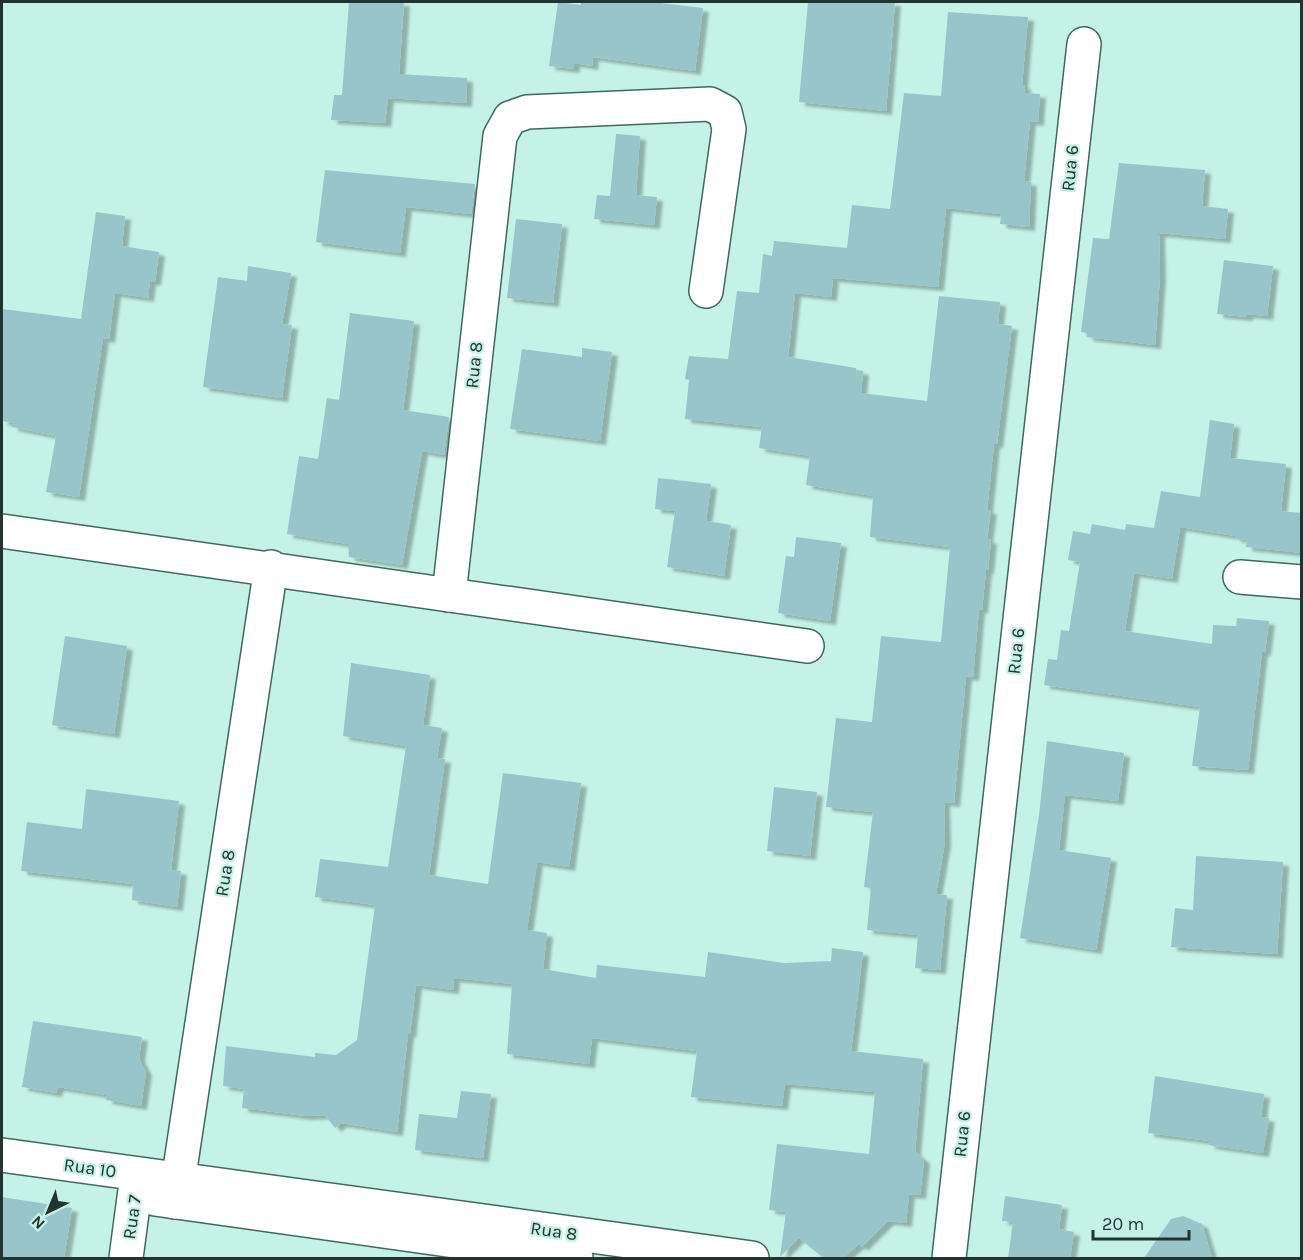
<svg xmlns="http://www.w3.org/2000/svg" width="1303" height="1260" viewBox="0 0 1303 1260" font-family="Karla,sans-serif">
<defs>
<filter id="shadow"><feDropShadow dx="6" dy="4" stdDeviation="1.5" flood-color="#0004"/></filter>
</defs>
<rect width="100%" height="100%" fill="#c5f2e7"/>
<g fill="#97c5c9" filter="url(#shadow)">
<polygon points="349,2 404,2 399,74 467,78 466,103 388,98 385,123 331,120 334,95 342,95"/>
<polygon points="558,2 581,5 581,2 652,2 703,8 695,71 593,57 592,66 574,63 574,69 549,66"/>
<polygon points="808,2 895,2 886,111 799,102"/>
<polygon points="948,12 1028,17 1022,85 1025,86 1025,93 1040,94 1038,122 1030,121 1024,181 1031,182 1029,227 1000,224 1001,214 946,208 938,287 833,278 831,297 795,293 788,357 856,368 856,370 863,371 861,393 927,401 939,296 1000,302 998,324 1012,326 997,444 994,444 987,510 991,510 987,539 991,540 988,570 986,570 982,610 979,609 973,677 966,676 954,803 944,802 945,842 936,894 947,895 940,970 915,968 918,935 867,930 871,888 864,887 873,812 826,807 836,718 872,722 881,636 941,642 950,547 870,537 873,496 806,485 810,456 759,448 762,427 685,419 689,380 685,379 689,356 728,359 737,291 759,293 763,254 772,256 774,241 847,248 852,205 890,209 904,93 941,96"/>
<polygon points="616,134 640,136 636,195 657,197 654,225 594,219 597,195 610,196"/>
<polygon points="1119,163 1205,170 1202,206 1228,209 1225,239 1159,233 1160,276 1155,345 1087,337 1087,333 1081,332 1093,238 1109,239"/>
<polygon points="325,170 475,184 471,214 406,207 400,253 316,242"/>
<polygon points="96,212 125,216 122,246 159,252 155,282 150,281 148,298 115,293 109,339 103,338 79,497 46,492 56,436 12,427 12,423 2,421 2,309 81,319"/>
<polygon points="516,219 562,224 553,303 507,298"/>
<polygon points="1224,260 1273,266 1267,316 1247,314 1247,317 1217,314"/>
<polygon points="248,266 291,273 282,324 292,325 282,398 203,387 218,277 247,281"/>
<polygon points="350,313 414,321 403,410 449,417 444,455 422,451 402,565 349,557 348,544 287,534 299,456 318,459 327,398 339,400"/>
<polygon points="582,348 612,352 600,441 510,429 522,349 582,357"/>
<polygon points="1210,420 1234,424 1230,458 1286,464 1281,511 1302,513 1302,553 1246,547 1247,540 1235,538 1235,536 1180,527 1172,579 1134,573 1125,631 1212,644 1213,625 1236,626 1237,618 1269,621 1265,652 1262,652 1248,770 1192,766 1200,707 1044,685 1048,659 1057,660 1061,630 1069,631 1080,562 1068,560 1073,531 1090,534 1092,524 1125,530 1126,524 1154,528 1161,491 1200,497"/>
<polygon points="658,478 711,484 706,521 731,525 724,576 667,567 675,511 655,509"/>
<polygon points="796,537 841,543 830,621 778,613 786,556 794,557"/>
<polygon points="65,636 127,646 114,734 52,725"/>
<polygon points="351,663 430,675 423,725 442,728 437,758 445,759 429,875 488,884 503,773 581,783 569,867 537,862 527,930 547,933 543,969 596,978 597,965 705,977 708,952 784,963 831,961 832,948 863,952 851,1051 923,1059 915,1152 924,1160 920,1195 909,1194 906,1223 888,1221 862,1247 859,1244 843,1258 824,1258 799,1238 780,1257 786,1212 769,1210 777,1144 869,1154 875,1092 785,1084 782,1106 691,1097 697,1051 592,1038 589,1064 507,1054 512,984 454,978 453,990 416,985 410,1034 408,1034 397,1132 341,1123 335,1128 325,1115 306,1116 242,1108 244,1089 223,1086 226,1046 315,1057 315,1053 336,1055 357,1040 375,905 315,897 320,859 388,867 406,746 343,736"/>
<polygon points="1047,741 1124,753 1118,801 1065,795 1059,850 1111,858 1096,950 1020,938 1039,815"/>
<polygon points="774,787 817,792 810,856 767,851"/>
<polygon points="86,789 179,801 171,870 181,871 177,907 132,900 133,884 21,871 27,822 82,829"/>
<polygon points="1196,856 1283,862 1277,954 1171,947 1175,908 1193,910"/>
<polygon points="33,1021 142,1037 139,1058 146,1072 141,1106 106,1100 107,1095 58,1087 56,1093 22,1087"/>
<polygon points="1155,1076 1264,1094 1261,1117 1269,1118 1263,1153 1209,1145 1210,1141 1148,1133"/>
<polygon points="461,1091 491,1094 483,1158 415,1150 419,1114 457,1118"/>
<polygon points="1005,1196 1062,1205 1059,1229 1074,1232 1070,1258 1008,1258 1013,1222 1002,1221"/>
<polygon points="2,1197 72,1208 64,1258 2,1258"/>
<polygon points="1183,1216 1202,1224 1212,1258 1144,1258 1171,1219"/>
</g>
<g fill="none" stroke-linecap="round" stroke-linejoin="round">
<g stroke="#40685f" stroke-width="36">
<g id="minor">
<polyline points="2,531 807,646"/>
<polyline points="1240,577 1302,582"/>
<polyline points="449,595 500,136 510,118 527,112 710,104 725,112 729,129 706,291"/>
<polyline points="2,1155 752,1258"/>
<polyline points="155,1199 576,1258"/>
<polyline points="175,1202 271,567"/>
<polyline points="126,1258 137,1175"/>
<polyline points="949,1258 1084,44"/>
</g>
</g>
<use href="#minor" stroke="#fff" stroke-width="33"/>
</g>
<g text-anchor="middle" stroke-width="4.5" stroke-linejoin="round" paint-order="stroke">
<g font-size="18" fill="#233430" stroke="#c5f2e7">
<text transform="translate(1070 168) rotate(-84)" y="6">Rua 6</text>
<text transform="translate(474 365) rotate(-84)" y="6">Rua 8</text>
<text transform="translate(1016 651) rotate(-84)" y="6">Rua 6</text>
<text transform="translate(225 873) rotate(-81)" y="6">Rua 8</text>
<text transform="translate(962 1134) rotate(-84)" y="6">Rua 6</text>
<text transform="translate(90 1168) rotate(8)" y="6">Rua 10</text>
<text transform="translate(132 1217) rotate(-82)" y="6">Rua 7</text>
<text transform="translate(554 1231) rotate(8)" y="6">Rua 8</text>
</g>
</g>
<rect width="1303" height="1260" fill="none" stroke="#233430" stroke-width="6"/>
<g transform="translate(48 1212) rotate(223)" stroke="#c5f2e7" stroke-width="4.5" paint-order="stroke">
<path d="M0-4.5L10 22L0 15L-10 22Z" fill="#233430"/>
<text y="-9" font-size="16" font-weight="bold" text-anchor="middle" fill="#233430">N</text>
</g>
<path d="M1093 1230v9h96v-9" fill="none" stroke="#233430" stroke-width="3"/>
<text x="1102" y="1230" font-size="18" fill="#233430" stroke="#c5f2e7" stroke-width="4.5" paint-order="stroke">20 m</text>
</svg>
